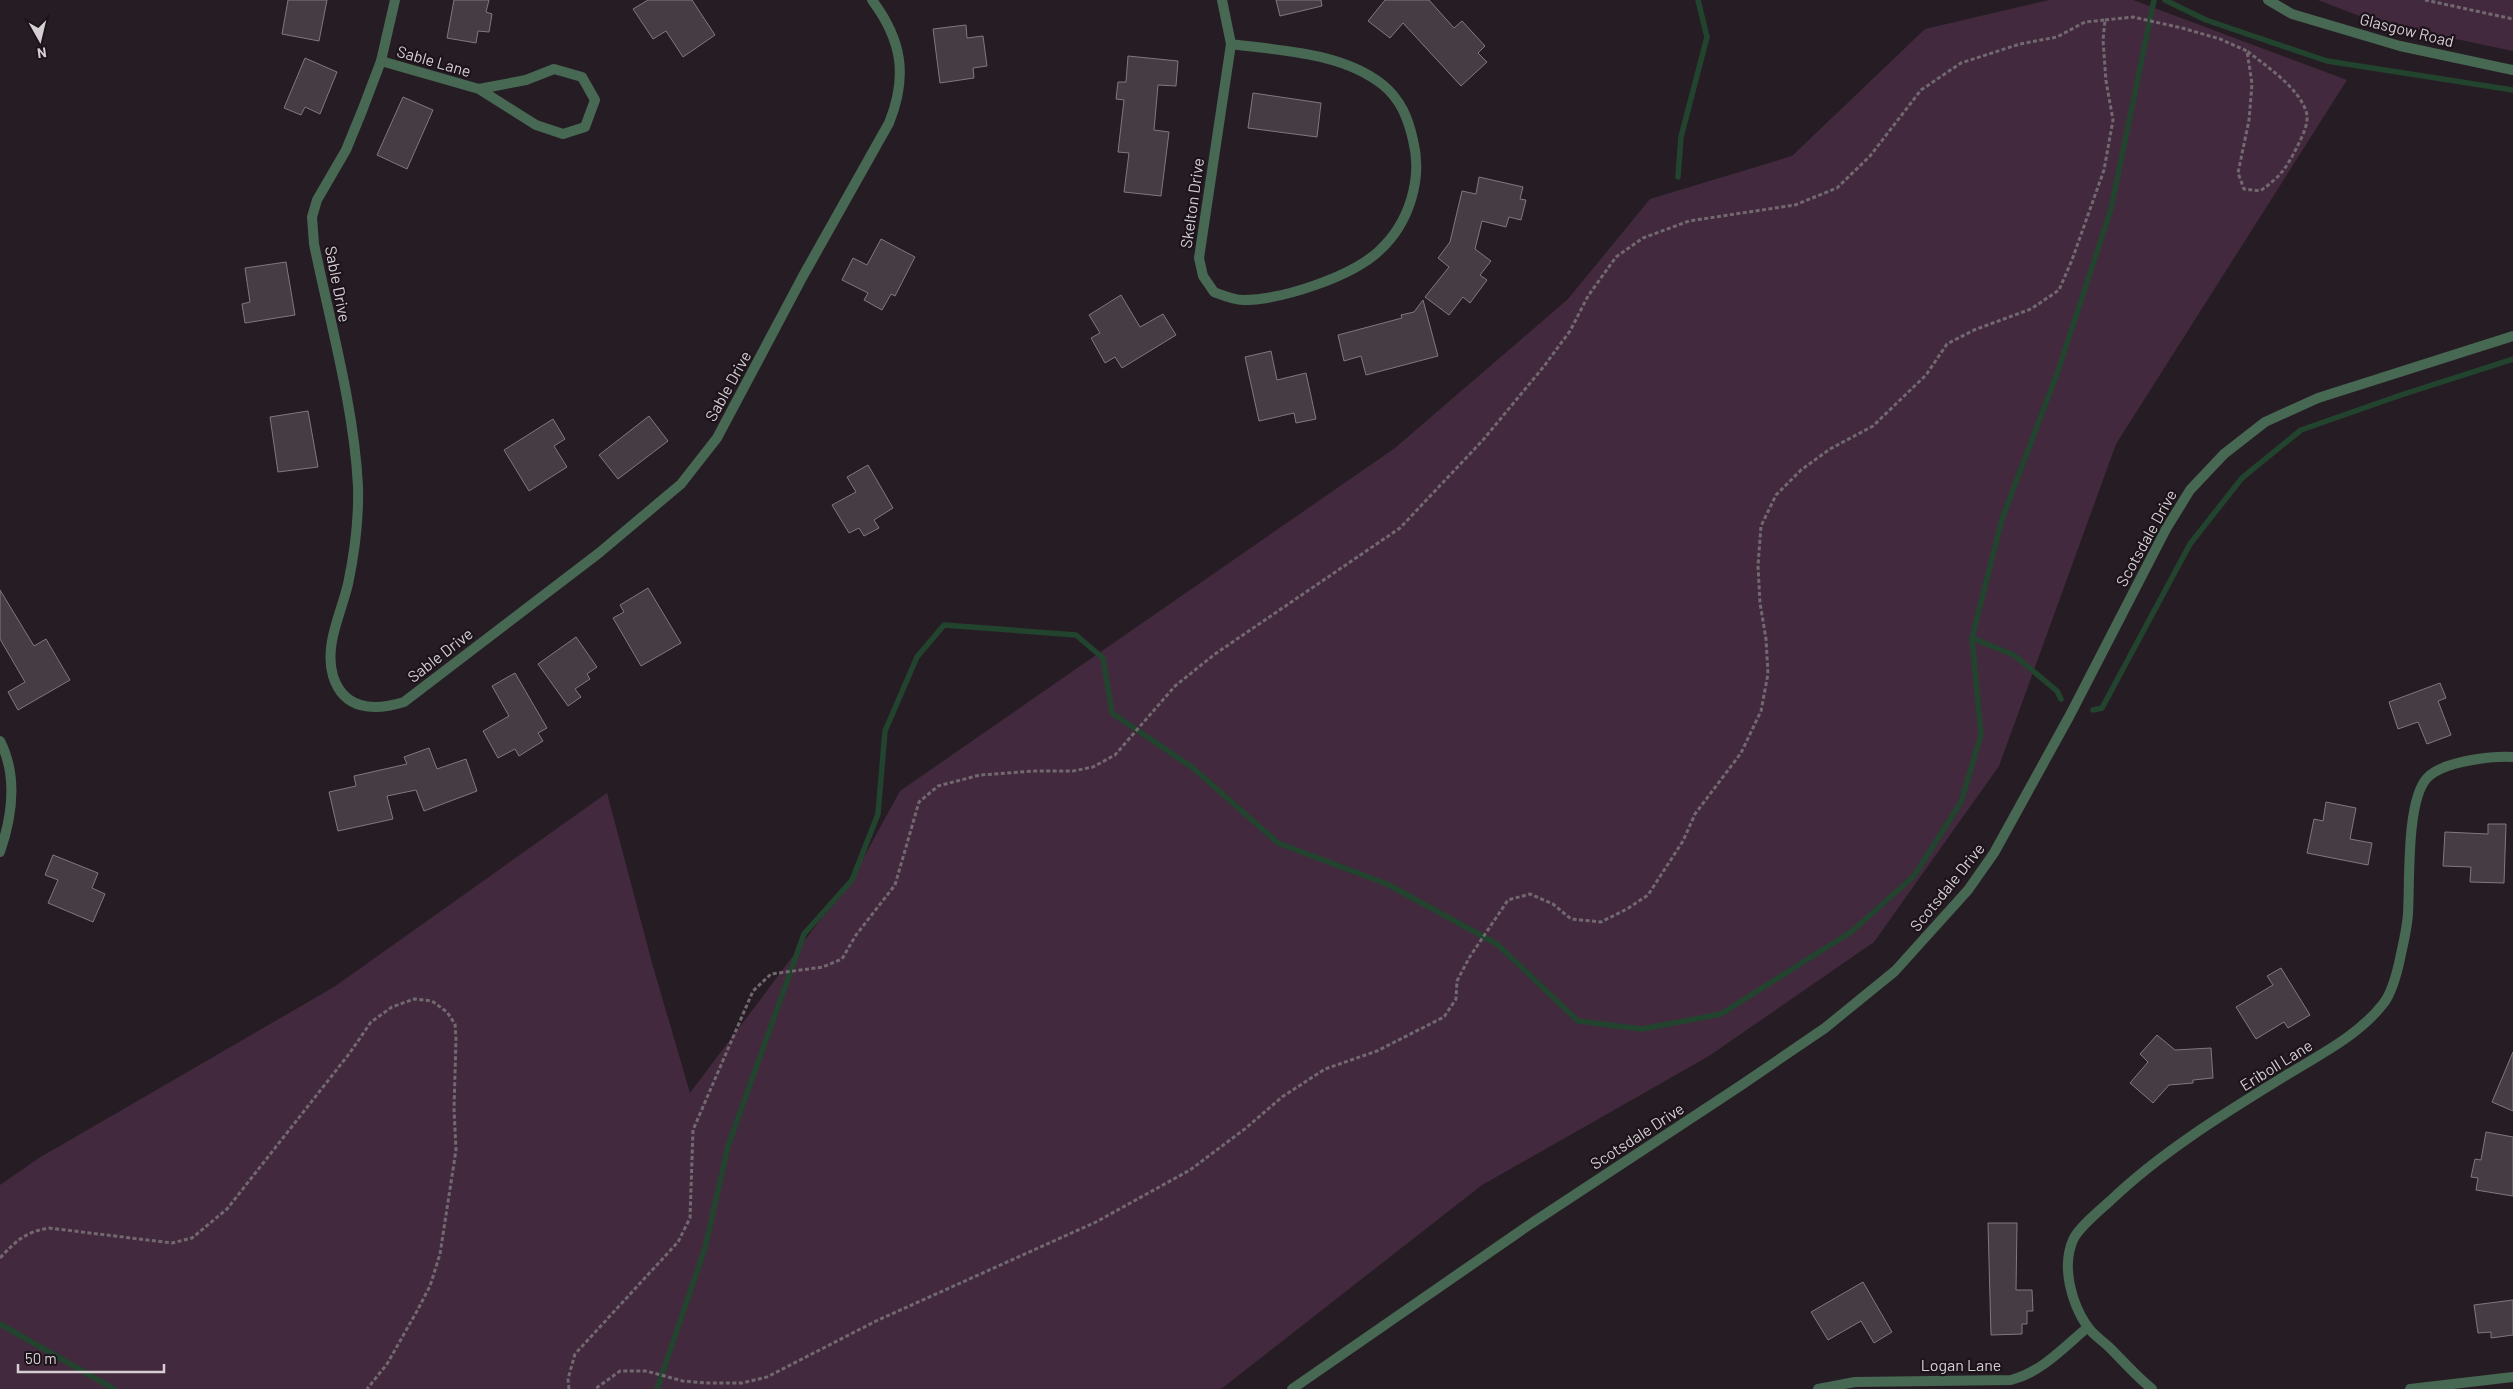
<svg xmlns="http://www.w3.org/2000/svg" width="2513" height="1389" viewBox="0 0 2513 1389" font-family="Barlow,sans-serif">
<rect width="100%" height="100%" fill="#261d24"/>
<g fill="#43293d">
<polygon points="2049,0 2133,0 2347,80 2116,444 1999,766 1874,942 1709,1056 1482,1185 1221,1389 0,1389 0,1185 39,1158 334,987 607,793 652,963 690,1093 854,875 900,791 1395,448 1568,299 1650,199 1792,156 1925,29"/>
<polygon points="2318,0 2513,0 2513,51 2375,22"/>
</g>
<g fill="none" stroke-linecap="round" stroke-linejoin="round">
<g stroke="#22432e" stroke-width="5.5">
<polyline points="2165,0 2206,20 2327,61 2513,90"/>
<polyline points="1678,177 1681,137 1707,37 1698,0"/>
<polyline points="1972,638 2014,655 2057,691 2061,699"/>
<polyline points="2093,710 2102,708 2190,544 2242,478 2301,430 2401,395 2513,359"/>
<polyline points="0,1324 114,1389"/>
<polyline points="657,1389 705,1248 728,1146 804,934 852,880 878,814 885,731 917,657 944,625 1076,635 1103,658 1112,713 1193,768 1278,843 1387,884 1497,944 1578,1021 1642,1029 1721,1014 1851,932 1914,876 1961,802 1981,735 1972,638 2002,519 2058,371 2111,209 2154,0"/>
</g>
</g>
<g fill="#463c43" stroke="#82777f">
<polygon points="288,0 327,0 319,41 282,34"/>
<polygon points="454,0 489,0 486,12 492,14 489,32 478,31 476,43 447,38"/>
<polygon points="648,0 692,0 715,35 683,57 666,31 653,39 633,9"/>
<polygon points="1276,0 1321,0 1322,6 1280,16"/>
<polygon points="1385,0 1429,0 1454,28 1462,21 1485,46 1478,53 1487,62 1461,86 1403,23 1390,38 1368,21"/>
<polygon points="966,25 967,38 983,36 987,66 973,68 974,78 940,83 933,29"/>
<polygon points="1128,56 1178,61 1176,86 1158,85 1154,130 1169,132 1161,196 1124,192 1129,153 1118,152 1124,100 1116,99 1118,82 1126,82"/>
<polygon points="305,58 337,72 320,114 305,107 301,115 284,108"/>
<polygon points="1253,93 1321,103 1317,137 1248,128"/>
<polygon points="403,97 433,110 407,169 377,155"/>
<polygon points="1479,177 1523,187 1520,199 1526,200 1521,220 1509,217 1506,227 1482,221 1475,249 1491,261 1480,275 1487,280 1470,303 1463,297 1449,315 1425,297 1449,267 1438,258 1450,242 1462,191 1476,194"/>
<polygon points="881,239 915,257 895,296 891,294 882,310 864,300 868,293 842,280 853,258 867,265"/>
<polygon points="286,262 295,315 245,323 242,304 250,302 245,268"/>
<polygon points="1121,295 1140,327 1163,314 1176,335 1122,368 1115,357 1105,363 1091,338 1100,333 1089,315"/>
<polygon points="1423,300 1438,356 1366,375 1361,356 1344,361 1338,335 1402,318 1401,315 1414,312"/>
<polygon points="1271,351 1277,380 1306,373 1316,419 1296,423 1294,413 1259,421 1245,357"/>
<polygon points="308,411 318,467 278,472 270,417"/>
<polygon points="649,416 668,441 618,479 599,455"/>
<polygon points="553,419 565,439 554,446 567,467 529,491 504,450"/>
<polygon points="868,465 893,508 874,520 879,528 864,536 859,528 849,533 832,505 856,492 847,477"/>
<polygon points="648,588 681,643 641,666 613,618 624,612 620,605"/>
<polygon points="0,590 34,646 46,639 70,680 18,710 8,692 25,682 0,639"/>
<polygon points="576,637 597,667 587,674 590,679 575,689 581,697 568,706 538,664"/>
<polygon points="515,673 547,728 538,733 543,741 519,756 515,749 498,758 483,731 509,716 492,686"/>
<polygon points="2440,683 2446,698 2438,701 2451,735 2427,744 2418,722 2398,729 2389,702"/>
<polygon points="429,748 437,769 466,759 477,791 424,811 416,790 387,796 393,819 338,831 329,792 356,786 354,776 407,764 404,757"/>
<polygon points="2326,802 2356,808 2350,839 2372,843 2368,865 2307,853 2314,819 2323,821"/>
<polygon points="2488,824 2506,824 2504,883 2470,882 2471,867 2443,866 2445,832 2488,834"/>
<polygon points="53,855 98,873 92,888 105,894 93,922 48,903 58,880 45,875"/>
<polygon points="2281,968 2310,1015 2288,1028 2284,1022 2256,1039 2236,1007 2273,985 2267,976"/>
<polygon points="2157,1035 2175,1050 2211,1048 2213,1078 2193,1080 2193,1083 2169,1085 2153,1103 2130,1083 2148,1062 2140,1054"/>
<polygon points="2513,1052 2513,1111 2492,1102"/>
<polygon points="2486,1132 2513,1137 2513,1196 2476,1190 2478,1178 2471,1177 2475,1159 2481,1160"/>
<polygon points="1988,1223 2017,1223 2016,1290 2032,1290 2033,1311 2027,1311 2027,1324 2022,1324 2022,1334 1991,1335"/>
<polygon points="1863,1282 1892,1332 1874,1343 1861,1321 1828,1340 1811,1312"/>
<polygon points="2513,1300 2513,1335 2491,1338 2491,1332 2478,1333 2474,1305"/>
</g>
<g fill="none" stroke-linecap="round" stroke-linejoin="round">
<g stroke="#71696f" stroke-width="3" stroke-dasharray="4 2.5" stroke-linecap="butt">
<polyline points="2425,0 2513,19"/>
<path d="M2105 20 2133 17 2182 28 2220 39 2247 51 2252 84 2249 120 2238 173 2244 189 2260 191C2280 177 2286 169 2297 147 2302 137 2310 122 2306 111 2298 87 2266 66 2247 51"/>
<path d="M0 1258C16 1241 25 1232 49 1228L172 1243 192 1238 227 1209 349 1054 371 1022 392 1007 414 999 432 1001 447 1012 455 1024 456 1039 454 1109 456 1150 440 1254 430 1286 417 1311 387 1364 367 1389"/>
<polyline points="569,1389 568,1379 575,1354 678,1242 690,1218 693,1130 753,991 771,974 823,967 842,959 856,935 895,885 919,802 938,786 980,775 1035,771 1073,771 1093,767 1115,755 1175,686 1215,654 1400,528 1483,440 1545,365 1570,331 1588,296 1616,257 1643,238 1689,221 1795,205 1837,188 1870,156 1921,90 1961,63 2020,44 2057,37 2085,22 2105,20 2103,40 2106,81 2113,120 2104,170 2072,260 2059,290 2031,309 1974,330 1947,344 1926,375 1873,426 1830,449 1801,470 1776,495 1761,526 1758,566 1760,603 1766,639 1768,674 1761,711 1741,753 1695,814 1683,841 1648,895 1627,909 1601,922 1571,919 1553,904 1530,894 1508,900 1469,958 1457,981 1456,999 1444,1017 1377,1051 1325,1069 1282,1097 1246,1128 1190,1170 1096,1222 876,1321 767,1377 742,1383 706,1383 683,1381 646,1371 620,1371 595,1389"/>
</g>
<g stroke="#476852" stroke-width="10">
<path d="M395 0 381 61 362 111 346 150 317 200 312 217 314 244C330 322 354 407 358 486 359 520 355 551 348 584 341 614 324 645 333 676 344 711 375 711 404 702L599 553 681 484 717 438 803 276 889 123C908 76 902 40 872 0"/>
<path d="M1222 0 1231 44 1199 258 1203 276 1214 292C1222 295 1234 300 1243 300 1281 300 1352 277 1380 250 1409 223 1423 179 1413 140 1408 118 1401 100 1383 85 1342 52 1281 51 1231 44"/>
<polyline points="381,61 479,89 536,125 563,134 585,127 595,100 582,77 554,69 526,80 479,89"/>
<path d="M0 741C18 776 12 817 0 852"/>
<path d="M1818 1389 1855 1382 2011 1380C2042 1372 2064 1347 2088 1327"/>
<path d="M2152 1389C2136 1376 2124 1362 2110 1348 2103 1341 2093 1335 2087 1326 2072 1304 2061 1267 2073 1240 2078 1228 2099 1211 2110 1201 2161 1152 2225 1113 2285 1076 2319 1055 2358 1036 2383 1004 2393 992 2398 969 2401 954 2404 941 2407 927 2408 914 2410 882 2406 801 2427 778 2443 761 2491 756 2513 757"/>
<polyline points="2410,1389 2513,1377"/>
</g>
<g stroke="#476852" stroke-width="10">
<polyline points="2268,0 2292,14 2400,46 2513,70"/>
<polyline points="1292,1389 1532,1223 1740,1086 1825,1028 1895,971 1968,890 1994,853 2070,715 2166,529 2190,490 2224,454 2265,422 2318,398 2513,336"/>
</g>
</g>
<g text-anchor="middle" stroke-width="4.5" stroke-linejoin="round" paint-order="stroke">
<g font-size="16" fill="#d5cfd4" stroke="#1c141a">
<text transform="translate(2407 30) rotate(14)" y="6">Glasgow Road</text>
<text transform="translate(434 61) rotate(16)" y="6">Sable Lane</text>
<text transform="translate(1192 203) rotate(-82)" y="6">Skelton Drive</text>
<text transform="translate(338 284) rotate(79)" y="6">Sable Drive</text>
<text transform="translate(728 386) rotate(-61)" y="6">Sable Drive</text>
<text transform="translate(2146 538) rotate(-61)" y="6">Scotsdale Drive</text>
<text transform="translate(440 655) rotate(-38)" y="6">Sable Drive</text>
<text transform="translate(1947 887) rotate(-51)" y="6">Scotsdale Drive</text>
<text transform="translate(2276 1065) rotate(-32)" y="6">Eriboll Lane</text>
<text transform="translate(1637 1136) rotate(-33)" y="6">Scotsdale Drive</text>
<text x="1961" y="1371">Logan Lane</text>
</g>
</g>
<g transform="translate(40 40) rotate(172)" stroke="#1c141a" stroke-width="4" paint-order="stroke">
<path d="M0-4L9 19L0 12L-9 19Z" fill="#d5cfd4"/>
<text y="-8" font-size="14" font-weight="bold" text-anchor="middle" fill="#d5cfd4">N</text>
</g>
<path d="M18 1364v8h146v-8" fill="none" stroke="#d5cfd4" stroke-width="2.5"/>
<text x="25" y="1364" font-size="15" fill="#d5cfd4" stroke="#1c141a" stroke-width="4" paint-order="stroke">50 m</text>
</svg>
